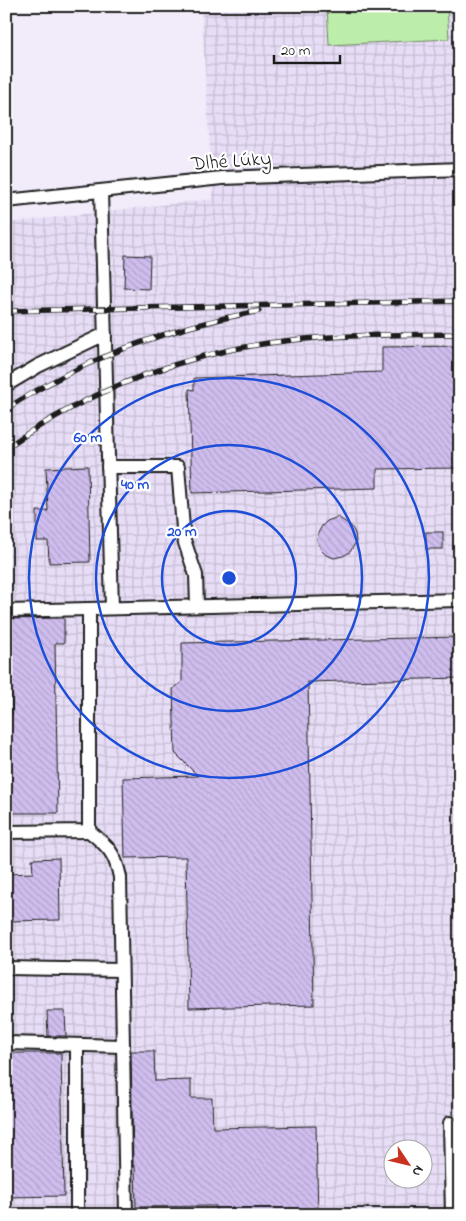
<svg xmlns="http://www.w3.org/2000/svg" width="466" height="1221" viewBox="0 0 466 1221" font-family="'Indie Flower',sans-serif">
<defs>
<pattern id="industrial-grid" width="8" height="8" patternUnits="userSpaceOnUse" patternTransform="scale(1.25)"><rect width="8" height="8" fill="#e7ddf6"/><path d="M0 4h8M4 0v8" fill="none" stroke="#c6bdd2"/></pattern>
<pattern id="building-back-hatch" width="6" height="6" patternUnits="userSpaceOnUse" patternTransform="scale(1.25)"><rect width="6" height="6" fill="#cfbdee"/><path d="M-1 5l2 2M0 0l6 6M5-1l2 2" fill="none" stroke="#b1a2cc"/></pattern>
</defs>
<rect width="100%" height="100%" fill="#f1ebfa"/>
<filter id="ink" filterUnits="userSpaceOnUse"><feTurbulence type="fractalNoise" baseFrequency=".02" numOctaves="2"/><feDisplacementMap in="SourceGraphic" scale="10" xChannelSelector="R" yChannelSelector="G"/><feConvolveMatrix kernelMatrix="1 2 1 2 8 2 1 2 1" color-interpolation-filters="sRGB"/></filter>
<g filter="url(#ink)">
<path fill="url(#industrial-grid)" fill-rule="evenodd" d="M201 6H460V1215H6V223L213 199ZM394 1148H424V1178H394Z"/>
<polygon fill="#bdedab" stroke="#6c8464" points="327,6 447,6 449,39 329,45"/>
<g fill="url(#building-back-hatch)" stroke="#1c1c1c">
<polygon points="125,255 150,256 149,289 124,288"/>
<polygon points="460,346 460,468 377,469 377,488 192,493 189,389 194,390 194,378 382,372 382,347"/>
<polygon points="88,466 90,562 49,563 48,541 37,541 37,511 48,511 46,468"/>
<polygon points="338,517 351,526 355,533 356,542 350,552 343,556 334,558 326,555 321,550 317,540 318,533 322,526 327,521"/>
<rect x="426" y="532" width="17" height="17"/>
<polygon points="64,618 64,643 55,643 58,813 12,813 10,715 12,715 11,644 6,644 6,619"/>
<polygon points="460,637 460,678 308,682 314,1005 189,1008 186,857 125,858 123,778 198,776 175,753 173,689 182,682 182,643"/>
<polygon points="59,858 60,920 6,921 6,874 33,873 32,859"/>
<polygon points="47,1011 65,1011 66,1036 48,1036"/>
<polygon points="131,1051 154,1051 155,1081 191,1080 191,1098 212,1098 213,1128 316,1126 318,1215 216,1215 216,1206 136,1207 135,1166 133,1166"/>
<polygon points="6,1053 61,1053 64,1196 6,1197"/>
</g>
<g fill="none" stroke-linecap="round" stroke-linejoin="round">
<g stroke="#1c1c1c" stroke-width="16">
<g id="lane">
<polyline points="101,191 112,608"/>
<polyline points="6,201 222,178 460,169"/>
<polyline points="6,385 38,366 105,334"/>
<polyline points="108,467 178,467 184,540 196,575 197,606"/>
<polyline points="6,611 460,600"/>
<path d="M89 831C108 846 115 853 120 877L126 1215"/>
<polyline points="6,832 89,831 89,609"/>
<polyline points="6,968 121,970"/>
<polyline points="6,1043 123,1046"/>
<polyline points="77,1045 77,1215"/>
<polyline points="450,1123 452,1215"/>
</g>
</g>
<use href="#lane" stroke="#fff" stroke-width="12"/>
<g stroke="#1c1c1c" stroke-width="5.5">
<g id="rail">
<polyline points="6,311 460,301"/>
<path d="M6 409C85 358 167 328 259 311"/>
<path d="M6 448C90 389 191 350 293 340 349 334 404 335 460 334"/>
</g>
</g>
<use href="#rail" stroke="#fff" stroke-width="4" stroke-dasharray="11" stroke-linecap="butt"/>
</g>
</g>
<g fill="none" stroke="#1d4ed8" stroke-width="2.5">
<circle cx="229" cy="578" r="67"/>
<circle cx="229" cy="578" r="133"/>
<circle cx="229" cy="578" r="200"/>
</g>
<g text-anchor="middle" stroke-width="4.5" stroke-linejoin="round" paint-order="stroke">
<g font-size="20" fill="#1c1c1c" stroke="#fff">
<text transform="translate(231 160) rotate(-4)" y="7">Dlhé Lúky</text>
</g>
</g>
<circle cx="229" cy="578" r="8" fill="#1d4ed8" stroke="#fff" stroke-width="2.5"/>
<g font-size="15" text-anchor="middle" font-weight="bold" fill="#1d4ed8" stroke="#fff" stroke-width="4.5" stroke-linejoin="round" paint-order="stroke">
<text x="88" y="442">60 m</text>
<text x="135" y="489">40 m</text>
<text x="182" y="536">20 m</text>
</g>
<rect width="466" height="1221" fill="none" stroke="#fff" stroke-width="25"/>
<rect x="12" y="12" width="441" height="1196" fill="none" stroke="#1c1c1c" stroke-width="2" filter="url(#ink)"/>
<g transform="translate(408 1164) rotate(125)"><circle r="24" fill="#ffffff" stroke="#a4a4a4"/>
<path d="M0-4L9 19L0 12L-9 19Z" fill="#c8321e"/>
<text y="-8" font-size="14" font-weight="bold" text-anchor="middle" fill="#1c1c1c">N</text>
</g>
<path d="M274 55v8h66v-8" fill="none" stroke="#1c1c1c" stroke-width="2.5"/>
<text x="281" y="55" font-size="15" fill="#1c1c1c" stroke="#ffffff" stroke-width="4" paint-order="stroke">20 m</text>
</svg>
